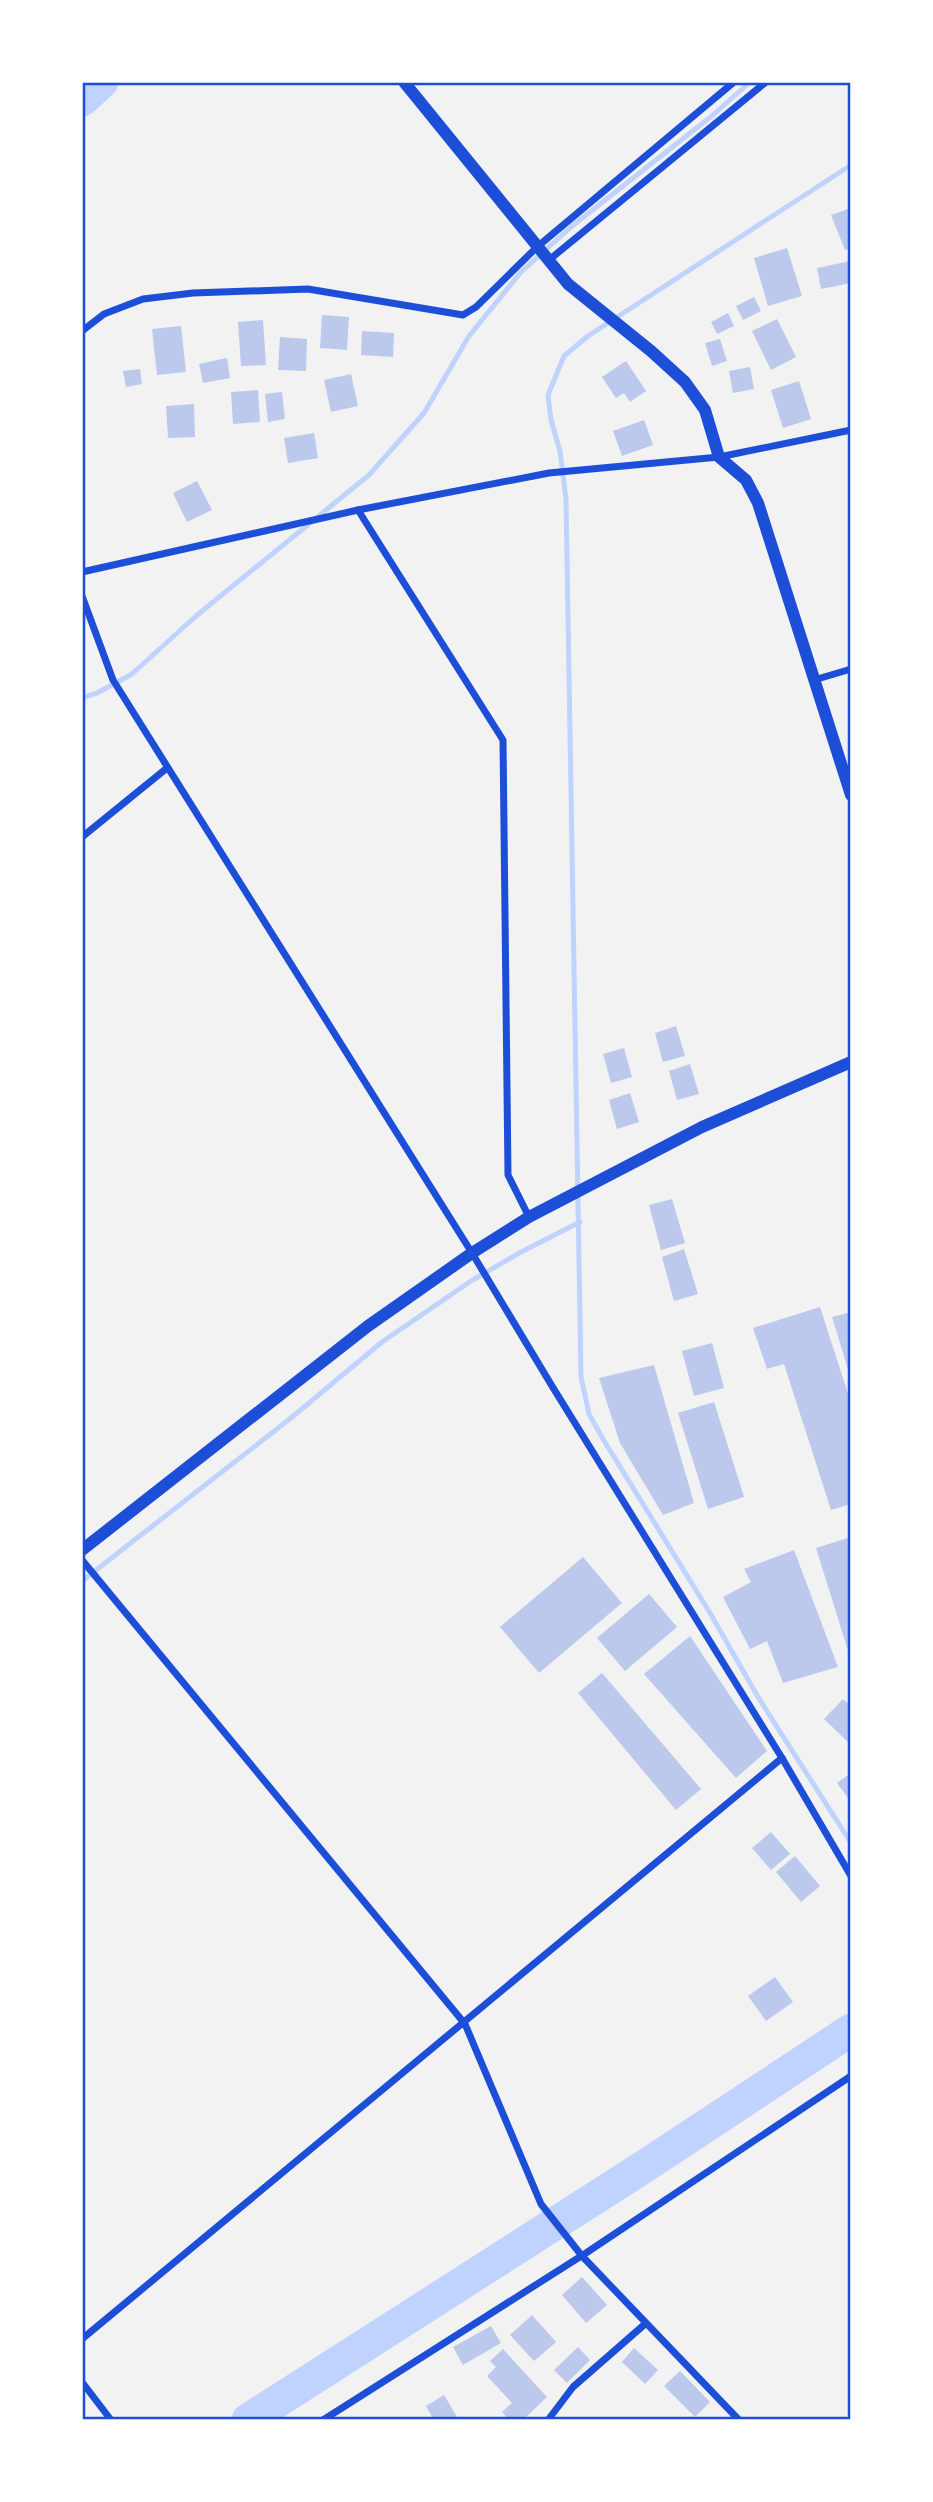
<svg xmlns="http://www.w3.org/2000/svg" width="933" height="2502" viewBox="0 0 933 2502" font-family="Quicksand,sans-serif">
<rect width="100%" height="100%" fill="#f2f2f2"/>
<g fill="none" stroke-linecap="round" stroke-linejoin="round">
<g stroke="#bfd3fe" stroke-width="5">
<polyline points="851,165 588,336 564,356 548,395 551,420 560,451 566,499 581,1377 589,1414 603,1439 710,1613 758,1697 851,1843"/>
<polyline points="82,698 97,693 132,674 196,616 369,475 424,413 469,336 521,272 571,227 713,115 750,82"/>
<polyline points="82,1581 291,1418 382,1342 471,1281 521,1252 580,1222"/>
</g>
<g stroke="#bfd3fe" stroke-width="33">
<polyline points="82,100 102,82"/>
<polyline points="248,2420 645,2166 851,2030"/>
</g>
</g>
<g fill="#bdc9ec">
<polygon points="851,208 851,248 845,250 831,215"/>
<polygon points="787,248 802,296 768,306 754,258"/>
<polygon points="850,261 851,283 821,289 817,268"/>
<polygon points="754,297 761,311 743,320 736,306"/>
<polygon points="728,313 734,326 717,334 711,322"/>
<polygon points="322,315 349,317 347,350 320,348"/>
<polygon points="777,319 796,357 771,370 752,331"/>
<polygon points="263,320 266,365 241,366 238,322"/>
<polygon points="181,326 186,372 157,375 152,329"/>
<polygon points="362,331 394,333 393,357 361,355"/>
<polygon points="280,337 307,339 306,371 278,370"/>
<polygon points="720,339 727,361 712,366 705,343"/>
<polygon points="227,358 230,378 203,383 199,364"/>
<polygon points="626,361 646,391 630,402 624,393 616,398 602,377"/>
<polygon points="750,367 754,389 733,393 729,371"/>
<polygon points="140,369 142,384 126,387 123,371"/>
<polygon points="351,374 358,406 331,412 324,380"/>
<polygon points="799,381 811,419 783,428 771,390"/>
<polygon points="258,390 260,422 233,424 231,392"/>
<polygon points="282,392 285,419 268,422 265,394"/>
<polygon points="194,404 195,437 168,438 166,406"/>
<polygon points="644,420 653,445 622,456 613,431"/>
<polygon points="314,433 318,458 288,463 284,438"/>
<polygon points="197,481 212,510 187,522 173,493"/>
<polygon points="676,1026 685,1056 663,1062 655,1033"/>
<polygon points="624,1048 632,1077 611,1083 603,1054"/>
<polygon points="690,1064 699,1094 677,1100 669,1071"/>
<polygon points="630,1093 639,1122 617,1129 609,1100"/>
<polygon points="672,1199 685,1243 661,1250 649,1205"/>
<polygon points="684,1249 698,1294 674,1301 662,1257"/>
<polygon points="820,1307 851,1403 851,1504 831,1510 784,1364 767,1369 753,1328"/>
<polygon points="851,1312 851,1376 850,1376 832,1317"/>
<polygon points="712,1343 724,1388 694,1396 682,1351"/>
<polygon points="654,1365 694,1503 663,1515 620,1443 599,1378"/>
<polygon points="714,1402 744,1497 708,1509 678,1413"/>
<polygon points="851,1537 851,1657 850,1657 816,1548"/>
<polygon points="794,1550 838,1667 783,1683 767,1641 750,1649 723,1597 751,1582 744,1569"/>
<polygon points="583,1557 622,1603 539,1673 500,1627"/>
<polygon points="649,1594 677,1627 625,1671 597,1638"/>
<polygon points="690,1636 767,1751 736,1778 644,1674"/>
<polygon points="602,1673 701,1789 676,1810 578,1693"/>
<polygon points="843,1699 851,1706 851,1745 824,1719"/>
<polygon points="851,1773 851,1802 837,1783"/>
<polygon points="771,1832 790,1854 771,1870 752,1848"/>
<polygon points="795,1856 820,1886 801,1902 776,1872"/>
<polygon points="775,1977 793,2002 766,2021 748,1996"/>
<polygon points="582,2277 607,2305 586,2323 562,2295"/>
<polygon points="532,2315 556,2342 534,2361 510,2335"/>
<polygon points="491,2326 501,2343 463,2365 453,2347"/>
<polygon points="578,2347 590,2360 567,2383 554,2370"/>
<polygon points="634,2348 658,2370 645,2384 622,2362"/>
<polygon points="503,2349 547,2397 523,2420 509,2420 502,2412 512,2403 487,2376 496,2367 490,2361"/>
<polygon points="680,2371 710,2402 695,2417 664,2386"/>
<polygon points="444,2395 459,2420 434,2420 426,2406"/>
</g>
<g fill="none" stroke-linecap="round" stroke-linejoin="round">
<g stroke="#1d4ed8" stroke-width="7">
<polyline points="549,260 766,82"/>
<polyline points="82,331 104,314 143,299 193,293 308,289 463,315 476,307 537,247 734,82"/>
<polyline points="358,510 503,740 508,1175 529,1217"/>
<polyline points="82,572 358,510 549,473 719,457 851,430"/>
<polyline points="82,596 113,680 472,1253 552,1386 782,1758 851,1876"/>
<polyline points="814,680 851,669"/>
<polyline points="82,837 167,768"/>
<polyline points="82,1560 465,2024 541,2204 582,2256 739,2420"/>
<polyline points="82,2339 782,1758"/>
<polyline points="82,2382 111,2420"/>
<polyline points="323,2420 586,2253 851,2076"/>
<polyline points="548,2420 573,2387 645,2324"/>
</g>
<g stroke="#1d4ed8" stroke-width="12">
<polyline points="404,82 568,284 651,351 685,382 705,410 719,457 746,480 758,503 851,795"/>
<polyline points="82,1550 368,1326 472,1253 529,1217 702,1127 851,1062"/>
</g>
</g>
<rect width="933" height="2502" fill="none" stroke="#ffffff" stroke-width="168"/>
<rect x="84" y="84" width="765" height="2334" fill="none" stroke="#1d4ed8" stroke-width="2.5"/>
</svg>
